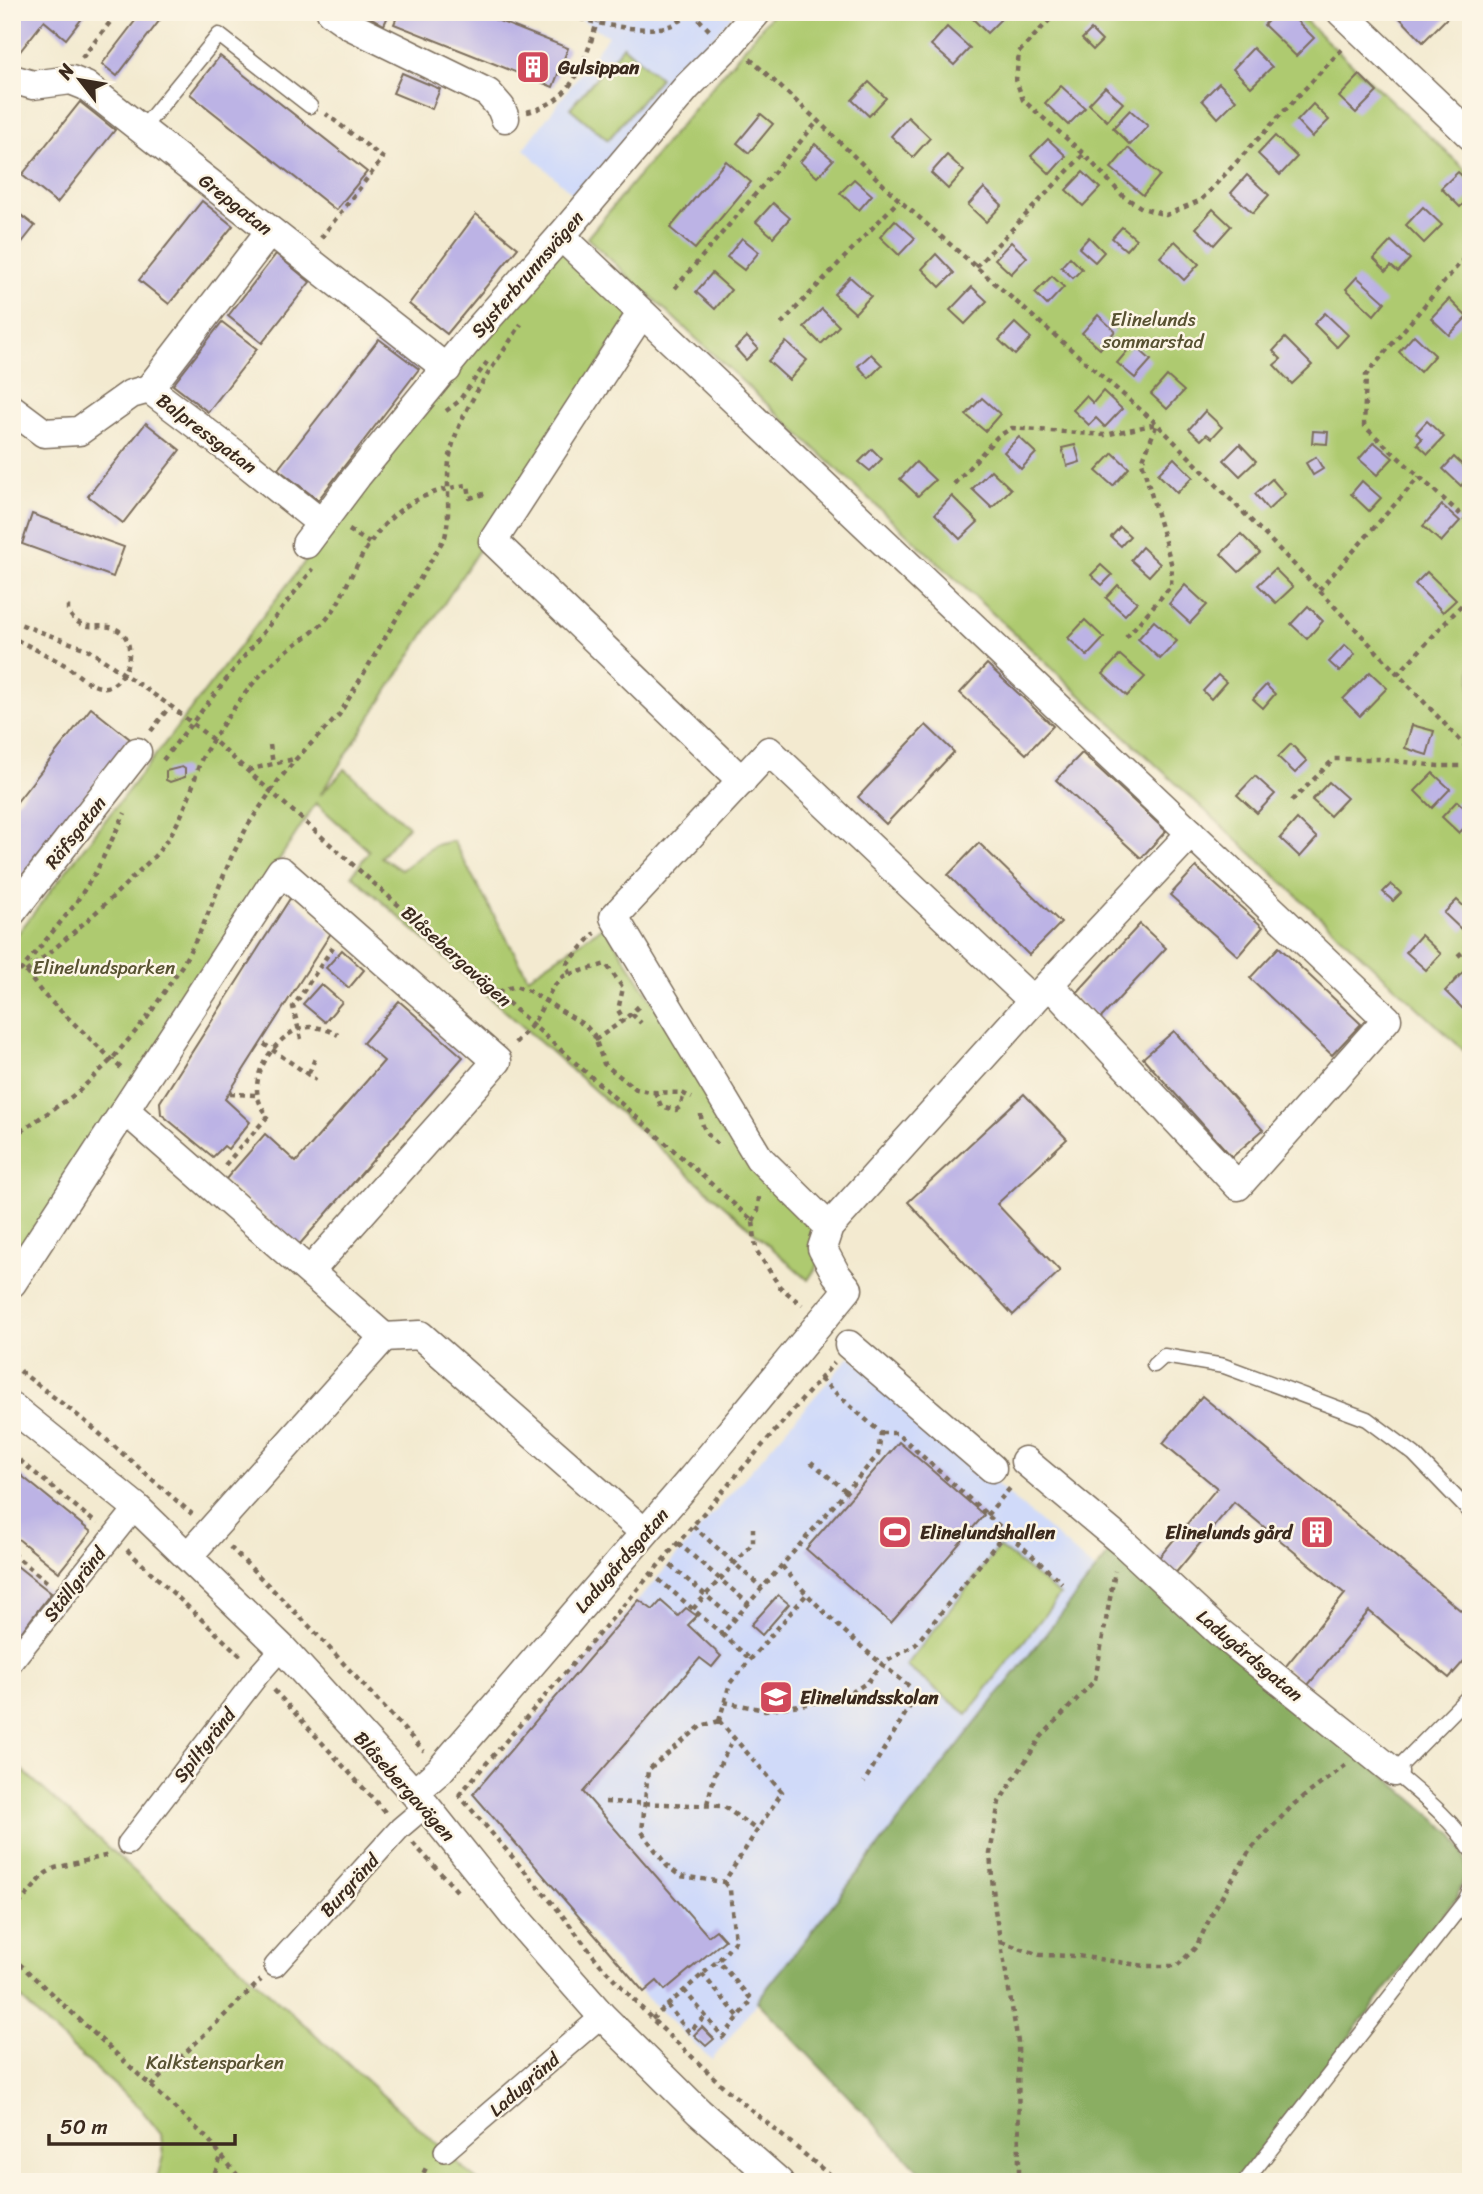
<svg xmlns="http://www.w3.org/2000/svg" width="1483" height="2194" viewBox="0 0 1483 2194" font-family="Sriracha,sans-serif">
<rect width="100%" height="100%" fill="#fcf5e5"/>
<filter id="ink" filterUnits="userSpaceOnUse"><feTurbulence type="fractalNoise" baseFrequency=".0143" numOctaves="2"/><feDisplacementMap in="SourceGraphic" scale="14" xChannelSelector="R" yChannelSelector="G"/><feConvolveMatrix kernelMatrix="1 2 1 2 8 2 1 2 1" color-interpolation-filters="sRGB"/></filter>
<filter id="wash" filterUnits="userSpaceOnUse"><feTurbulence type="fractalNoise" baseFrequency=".00686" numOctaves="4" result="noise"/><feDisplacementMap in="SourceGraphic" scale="28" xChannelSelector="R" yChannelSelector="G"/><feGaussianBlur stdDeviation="1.57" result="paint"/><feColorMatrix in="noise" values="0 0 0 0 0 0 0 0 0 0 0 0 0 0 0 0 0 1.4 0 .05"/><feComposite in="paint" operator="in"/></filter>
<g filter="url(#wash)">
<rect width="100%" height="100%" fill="#f3ead0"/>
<g fill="#d0daf9">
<polygon points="569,12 735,12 578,199 524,149 608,36"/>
<polygon points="850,1356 1096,1571 712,2060 648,1999 469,1795"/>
</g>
<g fill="#aeca70" stroke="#747a47" stroke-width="2">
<polygon points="774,12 1296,12 1471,175 1471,1057 646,292 320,795 345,769 408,826 381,857 401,870 435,845 453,841 528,977 604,926 705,1083 835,1239 808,1280 352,875 369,851 316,803 12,1271 12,941 541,256 561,236 636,283 587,238"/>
<polygon points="623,46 660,78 608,140 570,108"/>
<polygon points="999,1547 1060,1595 967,1714 906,1666"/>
<polygon points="12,1761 479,2182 156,2182 163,2156 161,2134 140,2108 47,2025 21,1998 12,1994"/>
</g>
<path fill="#8aae62" stroke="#626c40" stroke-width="2" d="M1115 1546 1453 1834C1469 1862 1470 1868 1457 1897L1238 2182H930L757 2001Z"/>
<g id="blocks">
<g fill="#bcb3e5">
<polygon points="12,12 87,12 66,39 44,21 14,59"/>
<polygon points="142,12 166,12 117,76 102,64"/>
<polygon points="362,12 390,12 384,25"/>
<polygon points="399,12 476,12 568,48 553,87 394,24"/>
<polygon points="972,12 1004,12 1006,14 987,33 969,15"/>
<polygon points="1276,12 1288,12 1314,38 1296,56 1264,25"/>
<polygon points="1394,12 1453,12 1423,42"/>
<polygon points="947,27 970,48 954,65 931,45"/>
<polygon points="1091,30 1102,41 1093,50 1082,39"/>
<polygon points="1253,48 1272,67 1251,87 1233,69"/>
<polygon points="220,56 367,172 336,210 190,94"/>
<polygon points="402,73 440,89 432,109 393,93"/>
<polygon points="1360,75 1377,92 1356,113 1339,97"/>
<polygon points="869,82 886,98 869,116 852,100"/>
<polygon points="1219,83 1236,100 1218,118 1202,100"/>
<polygon points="1061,86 1085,108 1068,125 1045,103"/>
<polygon points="1105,87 1123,103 1107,121 1089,104"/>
<polygon points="80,102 115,130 57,203 22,175"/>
<polygon points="1313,104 1329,120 1312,137 1297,121"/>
<polygon points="1130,110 1148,126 1130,145 1113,128"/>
<polygon points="761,114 773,124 749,153 737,143"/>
<polygon points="908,117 930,138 913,157 891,136"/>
<polygon points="1275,136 1297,157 1280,175 1258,154"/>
<polygon points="1048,139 1066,156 1050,174 1031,156"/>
<polygon points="815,144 833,160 817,177 800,162"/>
<polygon points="1128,148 1160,175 1143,195 1111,168"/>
<polygon points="947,155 964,171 948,189 931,173"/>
<polygon points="726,161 751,182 695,249 670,228"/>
<polygon points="1083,172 1100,188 1083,206 1066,190"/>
<polygon points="1458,172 1471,184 1471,196 1460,207 1441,188"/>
<polygon points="1247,175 1269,195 1253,213 1231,193"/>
<polygon points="854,179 872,195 859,210 840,193"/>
<polygon points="984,188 1002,205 986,222 968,205"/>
<polygon points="202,201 233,226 169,304 139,280"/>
<polygon points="773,203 790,218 773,237 756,222"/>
<polygon points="1423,207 1442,225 1424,243 1406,225"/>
<polygon points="12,208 35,226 12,255"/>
<polygon points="1213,209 1231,226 1214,245 1196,228"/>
<polygon points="476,214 518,248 447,334 409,304"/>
<polygon points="895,220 915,238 899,255 880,237"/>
<polygon points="1122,227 1136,239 1126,250 1112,238"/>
<polygon points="1089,237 1104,252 1095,262 1079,248"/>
<polygon points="742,238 759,252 744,270 727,257"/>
<polygon points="1175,241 1199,264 1184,280 1160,257"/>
<polygon points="1391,241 1410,259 1398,272 1391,266 1386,271 1374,259"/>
<polygon points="1011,242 1027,257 1011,274 995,259"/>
<polygon points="276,254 310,282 262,343 228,316"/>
<polygon points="936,254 954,273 940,287 922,269"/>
<polygon points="1070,257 1082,269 1073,278 1061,267"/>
<polygon points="712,273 731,290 715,309 696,292"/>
<polygon points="1052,276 1064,287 1047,305 1035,293"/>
<polygon points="850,277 871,296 855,313 834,294"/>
<polygon points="1357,277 1385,302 1374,315 1346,289"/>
<polygon points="972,287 987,301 965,324 950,310"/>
<polygon points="1449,299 1467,317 1449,335 1431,318"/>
<polygon points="822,309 839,326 821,344 804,327"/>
<polygon points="1325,313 1348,335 1337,347 1314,324"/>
<polygon points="1098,315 1115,331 1100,349 1082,333"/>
<polygon points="222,322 257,349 208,412 173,385"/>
<polygon points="1015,323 1031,338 1015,355 999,340"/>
<polygon points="1414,335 1435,355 1420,372 1399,352"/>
<polygon points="747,337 758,348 746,360 735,348"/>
<polygon points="1285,338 1312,365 1292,384 1274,365 1281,359 1273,351"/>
<polygon points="379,339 419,369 318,500 278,469"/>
<polygon points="786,342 807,360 789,380 768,361"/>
<polygon points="1133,344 1151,360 1135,378 1117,363"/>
<polygon points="871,354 882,365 869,378 858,366"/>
<polygon points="1167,376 1184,391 1167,409 1151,394"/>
<polygon points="1103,391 1122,409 1105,427 1096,418 1089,425 1073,410 1086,396 1093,403"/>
<polygon points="982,398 1000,414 985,431 966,415"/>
<polygon points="1205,411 1222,427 1212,438 1207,434 1201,440 1189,429"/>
<polygon points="1427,421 1444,437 1428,454 1417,444 1422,439 1416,433"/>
<polygon points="146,423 180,450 123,523 88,496"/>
<polygon points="1313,431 1328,432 1327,444 1312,443"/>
<polygon points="1019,437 1036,453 1021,469 1004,452"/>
<polygon points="1374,442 1393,458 1377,475 1359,459"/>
<polygon points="1240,444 1256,461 1240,476 1224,460"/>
<polygon points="1075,445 1080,462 1067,466 1062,448"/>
<polygon points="872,449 882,459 870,471 859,462"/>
<polygon points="1113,453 1129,468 1113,486 1096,471"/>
<polygon points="1316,457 1323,469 1313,475 1306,463"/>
<polygon points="1454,457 1471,473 1461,486 1443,469"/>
<polygon points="1174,458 1193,477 1177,493 1158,474"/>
<polygon points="916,462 935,480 918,496 900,479"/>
<polygon points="991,470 1011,489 992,508 972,489"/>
<polygon points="1272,479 1285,494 1268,510 1255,494"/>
<polygon points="1362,481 1381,498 1369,511 1351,494"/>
<polygon points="952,496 978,522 960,539 935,514"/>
<polygon points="1442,505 1460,521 1441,542 1423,526"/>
<polygon points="32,514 124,547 113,577 22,544"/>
<polygon points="1120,527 1130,536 1121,546 1111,537"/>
<polygon points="1241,534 1260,553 1239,572 1221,554"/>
<polygon points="1142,547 1160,564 1149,576 1131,560"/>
<polygon points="1101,565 1112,575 1102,585 1091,575"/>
<polygon points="1275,569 1293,587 1276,603 1258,585"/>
<polygon points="1427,572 1456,600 1443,612 1415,584"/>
<polygon points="1118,585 1137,602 1125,615 1106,598"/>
<polygon points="1185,585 1207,605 1190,623 1169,604"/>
<polygon points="1308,606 1323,621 1307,639 1291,624"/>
<polygon points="1085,620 1104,638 1087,656 1068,638"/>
<polygon points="1154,621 1177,641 1160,659 1138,639"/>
<polygon points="1345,645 1355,654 1340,672 1329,662"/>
<polygon points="1120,655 1145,677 1127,696 1103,674"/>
<polygon points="987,664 1053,726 1026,754 960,693"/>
<polygon points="1370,672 1387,688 1360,716 1343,699"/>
<polygon points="1218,675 1226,682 1211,699 1203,691"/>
<polygon points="1266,685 1275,694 1263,708 1253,699"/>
<polygon points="91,708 130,739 12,888 12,808"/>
<polygon points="926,725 954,752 886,824 858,797"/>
<polygon points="1412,725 1434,731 1427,755 1405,748"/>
<polygon points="1291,744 1307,761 1295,773 1278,757"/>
<polygon points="1082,753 1166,831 1141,858 1056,780"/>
<polygon points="182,767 185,769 185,777 170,782 166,780 166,771"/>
<polygon points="1433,773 1450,789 1432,808 1415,791"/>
<polygon points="1255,776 1275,794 1257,813 1237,795"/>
<polygon points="1329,782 1347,798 1330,816 1312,800"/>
<polygon points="1457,801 1471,814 1471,821 1459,833 1442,817"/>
<polygon points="1297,819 1317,838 1300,857 1280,838"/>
<polygon points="979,843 1061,923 1029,955 948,875"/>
<polygon points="1196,867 1263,927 1238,956 1170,895"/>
<polygon points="1391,884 1401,893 1393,901 1383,892"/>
<polygon points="291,897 331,933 225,1099 250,1122 228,1149 224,1146 213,1157 161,1114 160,1102"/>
<polygon points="1457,900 1471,913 1471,922 1463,931 1444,913"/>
<polygon points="1140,924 1166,948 1099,1020 1074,996"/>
<polygon points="1421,935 1441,954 1426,970 1406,952"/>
<polygon points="1279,947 1361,1024 1332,1055 1250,978"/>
<polygon points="342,950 364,970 349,988 326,968"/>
<polygon points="1463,972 1471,979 1471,1002 1464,1010 1445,991"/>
<polygon points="321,984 342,1002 325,1022 303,1004"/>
<polygon points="399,1001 463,1057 299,1245 225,1180 265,1134 296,1162 384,1061 363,1043"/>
<polygon points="1174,1031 1263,1130 1232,1157 1143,1058"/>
<polygon points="1024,1094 1067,1139 997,1204 1060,1271 1013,1315 908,1202"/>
<polygon points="1202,1396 1471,1619 1471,1653 1449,1678 1369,1611 1308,1685 1285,1667 1345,1594 1234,1502 1174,1575 1156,1561 1217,1488 1163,1443"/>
<polygon points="899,1442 984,1515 891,1623 806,1549"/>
<polygon points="12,1468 91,1532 59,1572 12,1534"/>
<polygon points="12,1562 51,1593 12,1644"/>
<polygon points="778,1595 789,1604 762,1635 751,1625"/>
<polygon points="639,1600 653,1610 661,1601 678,1616 686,1608 697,1616 688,1625 721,1656 712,1667 700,1658 583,1792 708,1936 716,1930 725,1940 665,1990 657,1981 644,1992 473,1794"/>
<polygon points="702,2027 714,2039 706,2046 694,2035"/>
</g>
</g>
</g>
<g filter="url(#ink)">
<use href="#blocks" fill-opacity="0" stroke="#7b6d5c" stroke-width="2"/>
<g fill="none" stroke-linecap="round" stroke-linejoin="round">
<g stroke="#7b6d5c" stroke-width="17">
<g id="service">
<polyline points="142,129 219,35 310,106"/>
<polyline points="1154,1365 1164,1356 1224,1366 1367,1419 1414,1454 1471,1513"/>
<path d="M1471 1694 1394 1772C1422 1796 1451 1818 1471 1850"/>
<polyline points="1245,2182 1465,1901 1471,1888"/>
</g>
</g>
<g stroke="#7b6d5c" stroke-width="24">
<g id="pedestrian">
<polyline points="12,1662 136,1507"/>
<polyline points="128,1844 259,1674 282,1648"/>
<polyline points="275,1966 400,1828 426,1806"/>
<polyline points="445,2151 602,2016"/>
</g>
</g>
<g stroke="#7b6d5c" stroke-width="31">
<g id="minor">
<polyline points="331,12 351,26 488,93 501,108 505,118"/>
<polyline points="1341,12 1471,136"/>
<polyline points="12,79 33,85 71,80 86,86 447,369"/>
<polyline points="561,236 1387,1019 1238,1186 1049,984"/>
<polyline points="641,314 493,541 742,781"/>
<polyline points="149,389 270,231"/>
<polyline points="12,409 44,433 79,431 131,394 149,389 235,454 321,523"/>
<polyline points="306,544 357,476 466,343 561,236 687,87 731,43 757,12"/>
<polyline points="12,912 137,752"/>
<polyline points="126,1111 384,1337 188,1556"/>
<polyline points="829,1227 759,1158 614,917 769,751 1033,1001"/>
<polyline points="12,1283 281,871 497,1061 311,1270"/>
<polyline points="384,1337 420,1335 644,1532"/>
<polyline points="849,1345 992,1468"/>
<polyline points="12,1407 136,1507 282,1648 426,1806 514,1916 602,2016 699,2112 779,2182"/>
<polyline points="1025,1461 1122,1542 1219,1632 1394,1772"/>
<polyline points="414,1793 440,1770 693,1477 848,1289 836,1274 822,1248 829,1227 1033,1001 1191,833"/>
</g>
</g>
<g stroke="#7b6d5c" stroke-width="4.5" stroke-dasharray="5 5" stroke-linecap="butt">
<path d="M561 12C587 23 641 34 669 26 677 24 685 17 693 13"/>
<polyline points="692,12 710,31"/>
<polyline points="1057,12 1019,52 1016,80 1023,100 1084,154 1123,196 1142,208 1166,215 1201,200 1344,47"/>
<polyline points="82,58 118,12"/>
<polyline points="750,59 818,121 899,200 1157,424 1319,590 1471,752"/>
<path d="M527 112C573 102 585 62 597 22"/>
<polyline points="321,238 383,158 326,114"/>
<polyline points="1471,250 1366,375 1364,426 1471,524"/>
<polyline points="976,267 1084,154"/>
<polyline points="675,288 818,121"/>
<polyline points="781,324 899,200"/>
<polyline points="446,411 458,402 487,362"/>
<polyline points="954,484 997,437 1012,428 1105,435 1157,424 1142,462 1172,566 1171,586 1123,641"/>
<polyline points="349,530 369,543"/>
<polyline points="1319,590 1419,477"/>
<polyline points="12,621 89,650 172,707 213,740 753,1221 756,1250 780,1287 802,1305"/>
<path d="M13 621V634L17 640C33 648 49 656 65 665 75 672 89 686 101 687 124 690 138 649 123 634 104 616 84 639 68 611V603"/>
<polyline points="1397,675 1471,595"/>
<polyline points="151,731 170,706"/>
<polyline points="270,745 273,764"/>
<polyline points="163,760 313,569"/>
<polyline points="248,770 294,759"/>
<polyline points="1292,801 1334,759 1379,759 1438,766 1471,766"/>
<polyline points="1458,956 1471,944"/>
<path d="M26 972C63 942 99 911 133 877 143 867 154 858 162 847 175 830 184 811 191 791 196 777 198 763 206 751 226 718 248 685 277 659 294 643 315 634 330 615 341 601 346 584 355 569 380 519 411 492 468 485L470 498 487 493"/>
<polyline points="26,972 43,994 123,1070"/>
<polyline points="570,974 567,964 595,933"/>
<polyline points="12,978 22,969 73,907 96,872 125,813"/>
<polyline points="498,992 515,986 529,991 586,1026 594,1035 604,1064 636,1089 649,1092 682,1093 692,1098"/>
<polyline points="632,1014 641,1023"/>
<polyline points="301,1039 293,1007 333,947"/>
<polyline points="595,1040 624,1020 639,1006"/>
<polyline points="515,1043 533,1024 553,987 564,976 606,964 623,988 618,1010 624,1020"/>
<polyline points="264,1044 316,1080"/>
<polyline points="309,1073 316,1056"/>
<polyline points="655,1092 661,1106 676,1110 680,1107 684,1094"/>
<polyline points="230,1094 257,1095"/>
<path d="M701 1114C701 1129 709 1137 721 1147"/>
<path d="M12 1137 77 1093 112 1059 147 1018 183 964 202 928 231 858 248 825 278 781 296 759 339 715 445 537C451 513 446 487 449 462 456 412 495 366 521 324"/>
<path d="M225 1165 268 1116C264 1110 259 1104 258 1097 252 1072 274 1041 296 1030 310 1024 325 1028 338 1035"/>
<polyline points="753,1221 758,1211 759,1195"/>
<polyline points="12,1365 85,1421 192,1514"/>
<polyline points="881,1433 897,1433 1006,1532"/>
<polyline points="12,1454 97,1524"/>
<polyline points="811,1462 846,1491"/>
<polyline points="987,1515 1011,1487"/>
<polyline points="693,1526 762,1588"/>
<polyline points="678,1543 749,1604"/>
<polyline points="230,1547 310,1627 424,1751"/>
<polyline points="127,1550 244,1659"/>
<polyline points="12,1553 47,1582"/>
<polyline points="663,1559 735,1620"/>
<path d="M782 1566C822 1614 869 1655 918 1693L864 1782"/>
<polyline points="651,1573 722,1634 878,1455 881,1433 820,1379"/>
<polyline points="693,1609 753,1543 753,1528"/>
<polyline points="722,1634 750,1659"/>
<polyline points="274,1690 386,1813"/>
<polyline points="724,1702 765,1710 820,1702 849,1694 868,1682 882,1664 915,1645 1006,1532 1062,1583"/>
<polygon points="719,1721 782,1792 724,1882 680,1876 667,1866 642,1832 648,1770 701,1726"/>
<polyline points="719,1721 730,1683 806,1595"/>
<polyline points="458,1794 559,1911 599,1963 652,2019 725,2088 838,2182"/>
<polyline points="459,1795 834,1363"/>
<polyline points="605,1802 723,1806 757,1830"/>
<polyline points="707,1804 715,1774 734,1738"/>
<polyline points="413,1843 457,1891"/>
<polyline points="12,1912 46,1873 55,1868 109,1855"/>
<polyline points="1001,1942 1040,1955 1078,1956 1145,1966 1177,1966 1196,1947 1214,1910 1250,1850 1294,1804 1346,1765"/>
<polyline points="12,1957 208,2139 243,2182"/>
<polyline points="702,1974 739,2017"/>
<polyline points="684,1990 723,2037 752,2000 717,1960"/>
<polyline points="667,2005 689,2032 706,2016"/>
<polyline points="652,2019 723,1956 735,1941 730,1890 724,1882"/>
<polyline points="151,2086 261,1980"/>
<polyline points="211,2182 221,2157"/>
<polyline points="419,2182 428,2164"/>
<polyline points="1023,2182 1019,2171 1018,2042 995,1910 990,1854 999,1802 1041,1737 1095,1680 1115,1571"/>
</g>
<use href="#service" stroke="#fff" stroke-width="14"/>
<use href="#pedestrian" stroke="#fff" stroke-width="21"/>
<use href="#minor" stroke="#fff" stroke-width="28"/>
</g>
</g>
<defs>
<g id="building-square" transform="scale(1.75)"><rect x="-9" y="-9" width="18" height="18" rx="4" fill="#d1495b" stroke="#fcf5e5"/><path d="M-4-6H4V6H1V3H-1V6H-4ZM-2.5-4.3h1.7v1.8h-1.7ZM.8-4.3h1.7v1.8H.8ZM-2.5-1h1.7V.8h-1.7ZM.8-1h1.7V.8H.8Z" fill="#fff"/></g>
<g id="stadium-square" transform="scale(1.75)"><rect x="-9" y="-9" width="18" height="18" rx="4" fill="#d1495b" stroke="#fcf5e5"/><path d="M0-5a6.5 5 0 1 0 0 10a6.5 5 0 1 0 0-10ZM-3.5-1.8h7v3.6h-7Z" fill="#fff"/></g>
<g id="school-square" transform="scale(1.75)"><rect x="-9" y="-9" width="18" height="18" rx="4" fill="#d1495b" stroke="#fcf5e5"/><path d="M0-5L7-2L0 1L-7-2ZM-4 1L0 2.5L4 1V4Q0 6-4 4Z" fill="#fff"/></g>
</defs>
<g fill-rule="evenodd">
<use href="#building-square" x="533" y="67"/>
<use href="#stadium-square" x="895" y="1532"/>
<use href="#building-square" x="1317" y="1532"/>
<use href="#school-square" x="776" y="1697"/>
</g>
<g text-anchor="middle" stroke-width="5" stroke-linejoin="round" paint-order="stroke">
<g font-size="19" font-weight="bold" fill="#3b2a1e" stroke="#fcf5e5" text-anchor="start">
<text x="558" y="74">Gulsippan</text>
<text x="920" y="1539">Elinelundshallen</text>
<text x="1292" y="1539" text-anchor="end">Elinelunds gård</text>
<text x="800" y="1704">Elinelundsskolan</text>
</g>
<g font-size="19" fill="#3b2a1e" stroke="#fcf5e5">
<text transform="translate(236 204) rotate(38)" y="7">Grepgatan</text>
<text transform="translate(527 274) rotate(-49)" y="7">Systerbrunnsvägen</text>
<text transform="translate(207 433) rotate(37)" y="7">Balpressgatan</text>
<text transform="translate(75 832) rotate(-52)" y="7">Räfsgatan</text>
<text transform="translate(457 956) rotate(42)" y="7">Blåsebergavägen</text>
<text transform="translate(621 1560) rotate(-49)" y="7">Ladugårdsgatan</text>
<text transform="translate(74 1584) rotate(-52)" y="7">Ställgränd</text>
<text transform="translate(1250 1655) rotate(40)" y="7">Ladugårdsgatan</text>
<text transform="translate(204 1745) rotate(-52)" y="7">Spiltgränd</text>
<text transform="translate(405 1786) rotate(48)" y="7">Blåsebergavägen</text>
<text transform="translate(349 1885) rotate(-48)" y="7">Burgränd</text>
<text transform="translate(524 2084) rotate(-41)" y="7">Ladugränd</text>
</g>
<g font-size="19" fill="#585232" stroke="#fcf5e5">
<text x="1153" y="326">Elinelunds<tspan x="1153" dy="22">sommarstad</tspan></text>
<text x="104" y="974">Elinelundsparken</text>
<text x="215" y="2069">Kalkstensparken</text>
</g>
</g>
<rect width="1483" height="2194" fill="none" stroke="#fcf5e5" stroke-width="42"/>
<g transform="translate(80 80) rotate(301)" stroke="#fcf5e5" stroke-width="5" paint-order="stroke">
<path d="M0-5L12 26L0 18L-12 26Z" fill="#3b2a1e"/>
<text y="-10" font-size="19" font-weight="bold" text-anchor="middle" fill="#3b2a1e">N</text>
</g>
<path d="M49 2134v10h186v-10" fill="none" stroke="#3b2a1e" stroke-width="3.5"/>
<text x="60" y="2134" font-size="21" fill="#3b2a1e" stroke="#fcf5e5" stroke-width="5" paint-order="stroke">50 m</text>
</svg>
